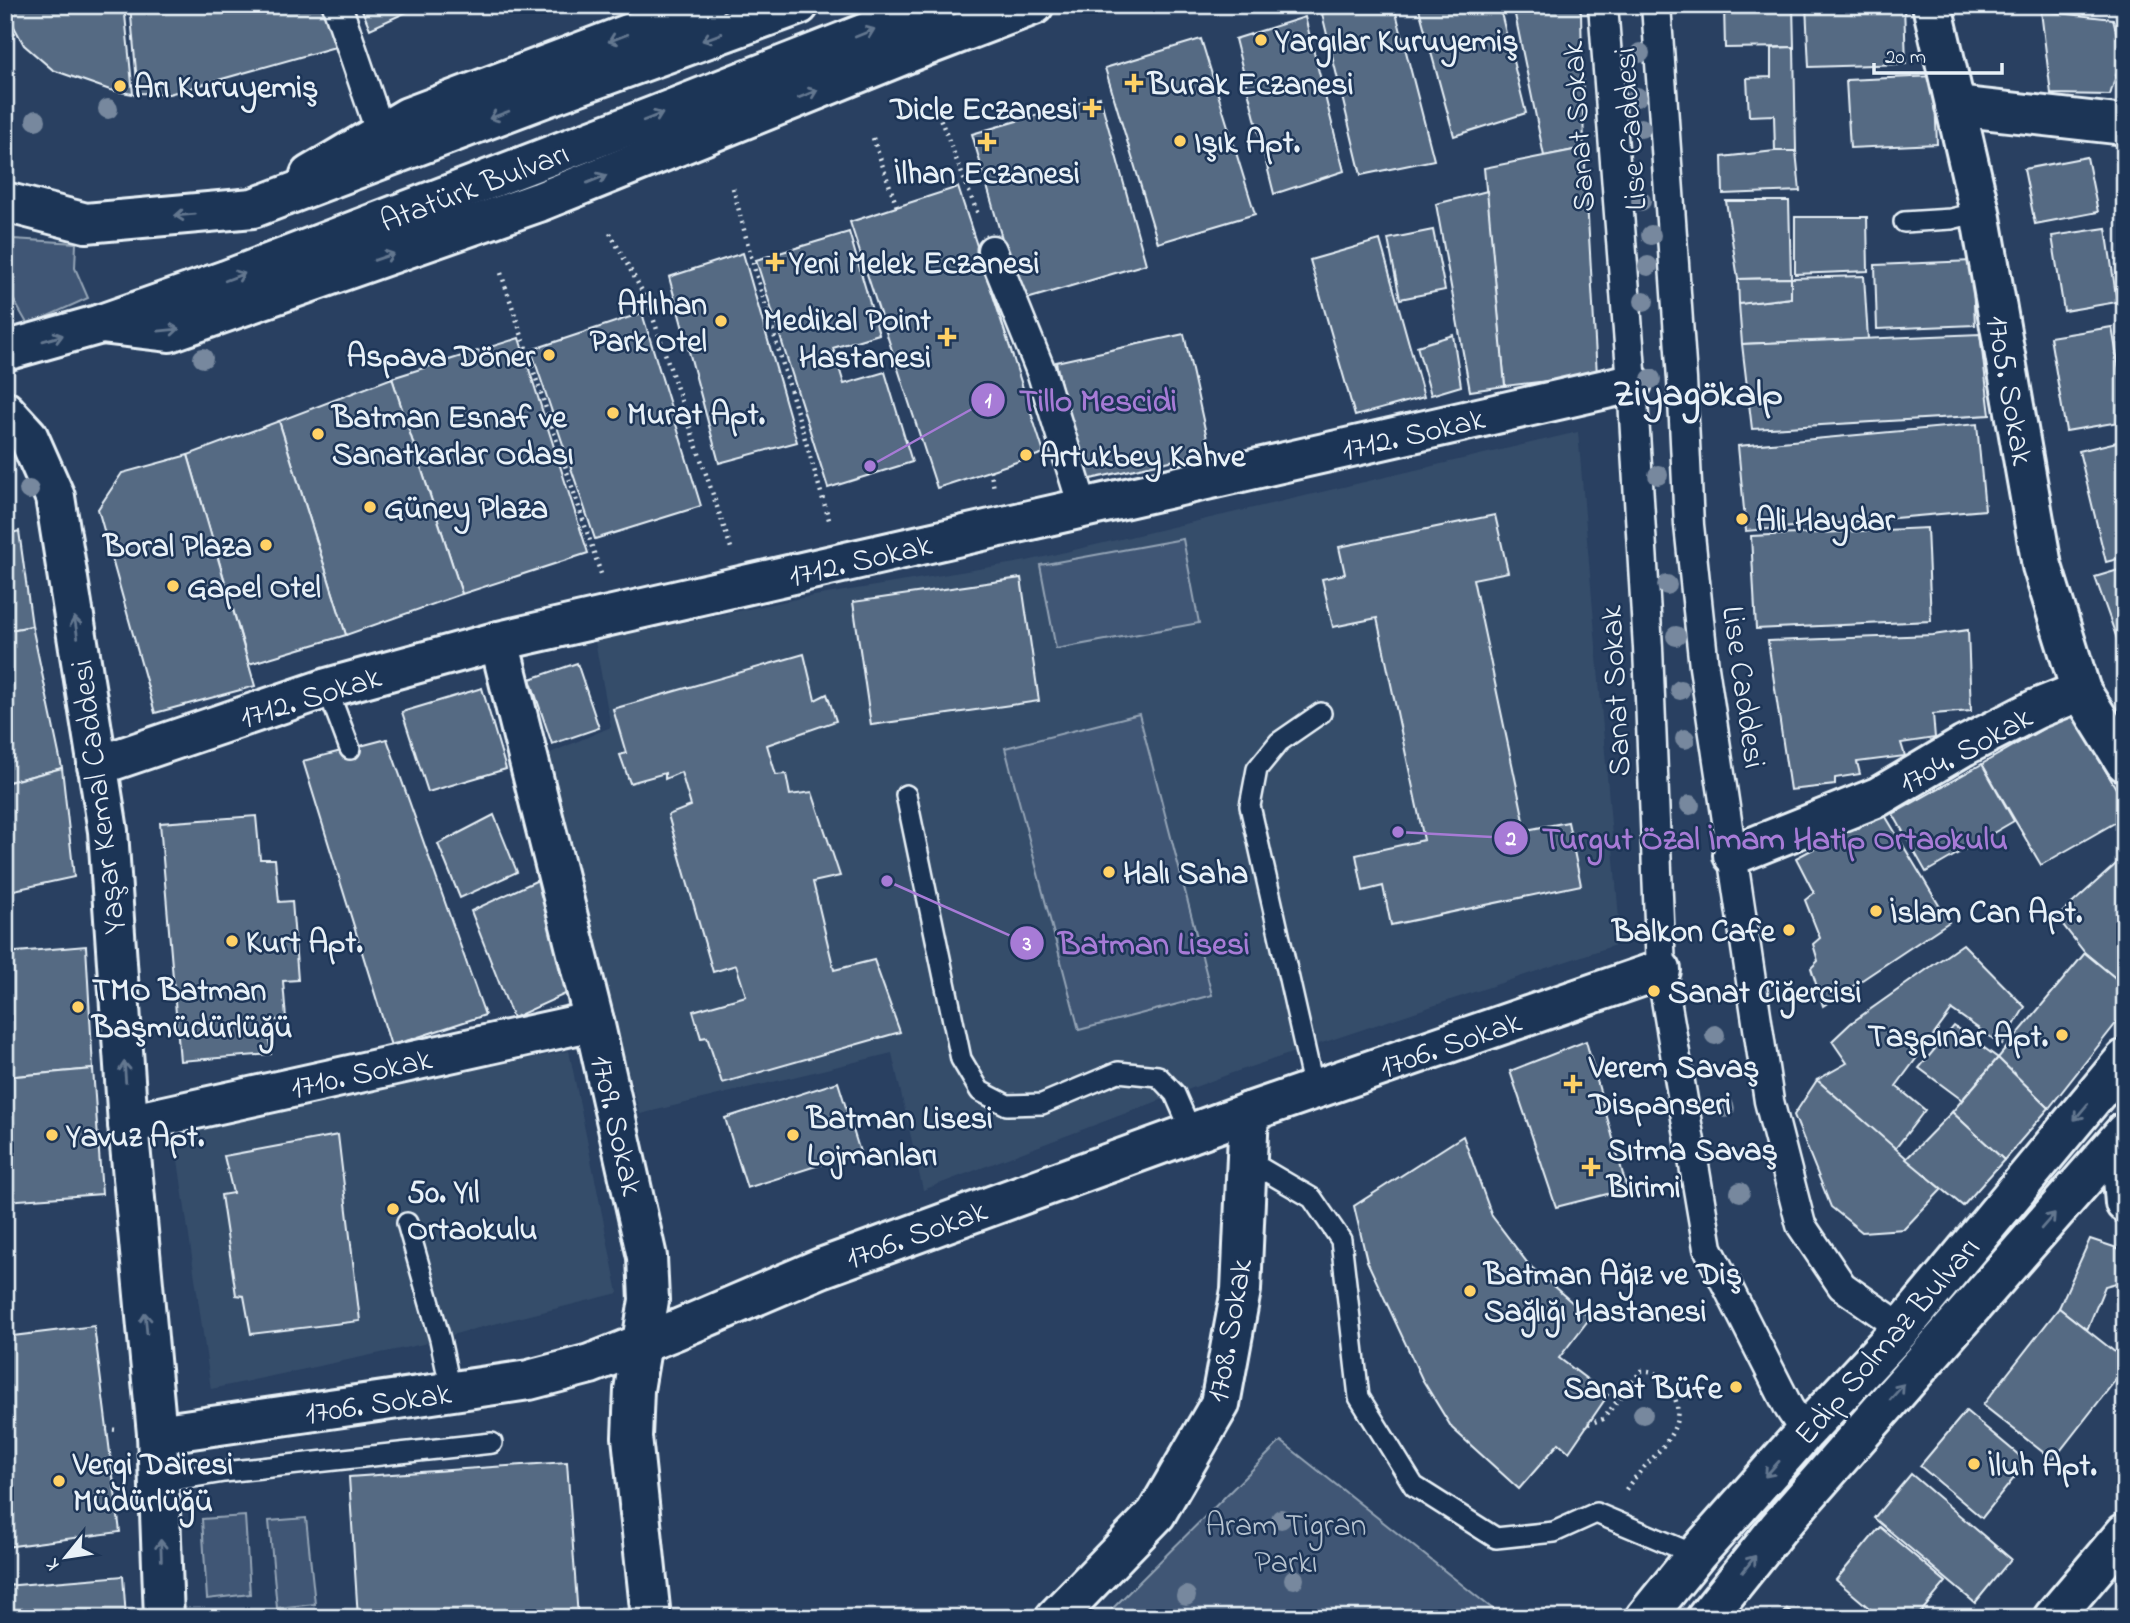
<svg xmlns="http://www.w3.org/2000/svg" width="2130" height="1623" viewBox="0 0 2130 1623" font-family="'Indie Flower',sans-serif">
<rect width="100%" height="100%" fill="#294061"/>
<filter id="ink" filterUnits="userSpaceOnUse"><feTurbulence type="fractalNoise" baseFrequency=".0143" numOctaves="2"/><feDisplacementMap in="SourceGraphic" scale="14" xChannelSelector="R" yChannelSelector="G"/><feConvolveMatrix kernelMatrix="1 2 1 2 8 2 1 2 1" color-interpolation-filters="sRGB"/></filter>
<g filter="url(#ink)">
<g fill="#364d6b">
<polygon points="1578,432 1621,943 1232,1073 923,1190 892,1053 640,1114 541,757 611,727 595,641 796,599 1027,561"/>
<polygon points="569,1051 618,1293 462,1332 423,1344 211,1389 173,1125"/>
</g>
<g fill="#415774" stroke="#94a4b6" stroke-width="2">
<polygon points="5,236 13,239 76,243 75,268 88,298 28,325 5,285"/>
<polygon points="1183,539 1199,623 1056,649 1040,565"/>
<polygon points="1139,714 1212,995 1079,1030 1005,748"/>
<polygon points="1281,1441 1504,1618 1103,1618"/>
<polygon points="245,1516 250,1594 207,1599 202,1519"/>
<polygon points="306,1518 315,1604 277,1608 269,1521"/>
</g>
<g fill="#556a83" stroke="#e8f1f8" stroke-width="2">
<polygon points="5,5 124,5 133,94 110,90 53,70 24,45 5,10"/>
<polygon points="130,5 326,5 342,45 169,94 138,93"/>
<polygon points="360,5 422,5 370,29"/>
<polygon points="1347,5 1394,5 1434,160 1361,175 1322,14"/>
<polygon points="1418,5 1499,5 1526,113 1454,136"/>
<polygon points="1513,5 1578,5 1581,13 1584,148 1544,156"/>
<polygon points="1724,5 1793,5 1794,47 1725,48"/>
<polygon points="1806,5 1904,5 1906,64 1809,67"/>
<polygon points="2041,11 2113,19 2122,56 2110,95 2051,94"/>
<polygon points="1305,17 1344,171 1274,194 1235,39"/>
<polygon points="1201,39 1255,214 1158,243 1105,68"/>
<polygon points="1794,47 1796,151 1775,151 1774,115 1749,116 1747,78 1771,77 1771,48"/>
<polygon points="1934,76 1937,144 1850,148 1846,80"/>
<polygon points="1100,97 1146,264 1020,301 972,134"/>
<polygon points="1584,148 1597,375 1505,386 1484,168"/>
<polygon points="1775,151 1796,151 1800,191 1723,194 1722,157"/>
<polygon points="2087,157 2098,212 2035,224 2024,169"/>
<polygon points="958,187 1044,453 937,488 850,222"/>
<polygon points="1487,191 1505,386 1470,391 1436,204"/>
<polygon points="1726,201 1789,201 1791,278 1738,279"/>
<polygon points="1795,217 1867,217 1868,271 1795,274"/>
<polygon points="2106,228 2117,302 2064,311 2052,236"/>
<polygon points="1433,230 1445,290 1400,299 1388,239"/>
<polygon points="849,232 879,334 833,348 844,384 885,372 912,462 828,488 756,260"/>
<polygon points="1380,240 1424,397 1355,416 1310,260"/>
<polygon points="743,253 797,442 719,463 669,277"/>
<polygon points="1972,261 1975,325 1877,329 1875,265"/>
<polygon points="1864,276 1868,339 1742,344 1739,304 1791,298 1791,278"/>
<polygon points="1791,278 1791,298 1739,304 1738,279"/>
<polygon points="642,313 701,506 595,539 531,350"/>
<polygon points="2112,327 2125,403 2125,421 2066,431 2050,337"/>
<polygon points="1184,334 1210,452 1082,481 1056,362"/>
<polygon points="1980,334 1990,415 1752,429 1742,344"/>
<polygon points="1453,335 1461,386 1431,395 1417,346"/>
<polygon points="519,338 588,553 462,594 392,378"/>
<polygon points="392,378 462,594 346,635 279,421"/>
<polygon points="279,421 346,635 249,664 188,455"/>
<polygon points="1977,424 1985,510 1746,531 1738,446"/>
<polygon points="2125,440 2125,557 2106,562 2079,451"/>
<polygon points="188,455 255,686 155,713 98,509 122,473"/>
<polygon points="1495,515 1508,572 1473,579 1526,830 1568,822 1581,885 1391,925 1383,886 1363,891 1356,855 1424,840 1377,618 1333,627 1322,579 1345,574 1339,547"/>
<polygon points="1927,528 1931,621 1756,629 1751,536"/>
<polygon points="19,531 32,626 5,631 5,535"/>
<polygon points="2125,568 2125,646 2120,647 2095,577"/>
<polygon points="1021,578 1039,701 871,725 853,602"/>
<polygon points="32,626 62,768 5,783 5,631"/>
<polygon points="1968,630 1971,711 1933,714 1935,738 1901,743 1905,756 1857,762 1860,774 1835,778 1835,785 1790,790 1768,641 1933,635"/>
<polygon points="804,654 815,700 827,694 836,721 767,745 776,775 786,774 790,795 812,792 840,876 813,882 834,970 874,960 900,1032 722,1083 707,1037 701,1038 693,1011 746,996 736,965 713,972 668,815 691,806 681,772 665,779 665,773 630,783 620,755 626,753 613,709"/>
<polygon points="577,663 599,728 552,744 530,679"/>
<polygon points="482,688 506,769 428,792 402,712"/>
<polygon points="2072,712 2125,804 2125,817 2041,865 1982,764"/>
<polygon points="387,739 485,1015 391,1046 303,761"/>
<polygon points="1982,764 2014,821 1926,872 1893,814"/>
<polygon points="62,768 74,877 5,892 5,783"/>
<polygon points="1883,812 1949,922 1823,1006 1811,968 1818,961 1813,944 1820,938 1805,900 1814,893 1796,858"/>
<polygon points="494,815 517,872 460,898 438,844"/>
<polygon points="256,816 260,859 275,859 279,902 292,901 298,980 283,981 286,1019 267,1021 271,1054 180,1061 160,823"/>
<polygon points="2125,856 2125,986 2085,953 2057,917"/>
<polygon points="538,880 572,991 513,1018 471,911"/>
<polygon points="1963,944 2025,1007 2002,1045 1952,1010 1896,1086 1925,1110 1895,1149 1817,1080 1847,1063 1832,1041 1851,1023"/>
<polygon points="86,946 93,1069 5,1077 5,953"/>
<polygon points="2085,953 2125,986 2125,1012 2049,1108 1998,1058"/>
<polygon points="1954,1026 1998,1058 1962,1100 1919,1068"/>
<polygon points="1586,1041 1627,1189 1556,1207 1510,1071"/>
<polygon points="1998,1058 2049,1108 2004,1160 1952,1112"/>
<polygon points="93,1069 102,1194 5,1201 5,1077"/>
<polygon points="1817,1080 1942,1189 1904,1229 1862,1232 1831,1207 1794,1115"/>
<polygon points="838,1082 860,1152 747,1188 725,1118"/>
<polygon points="1952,1112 2004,1160 1963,1206 1906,1159"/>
<polygon points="338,1135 360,1321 251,1334 244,1296 236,1295 221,1195 233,1193 224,1156"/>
<polygon points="1463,1136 1492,1216 1529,1265 1590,1318 1559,1358 1608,1395 1569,1452 1559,1443 1519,1489 1452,1428 1422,1379 1367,1261 1354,1206"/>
<polygon points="2090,1239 2120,1249 2120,1282 2105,1286 2087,1330 2059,1308"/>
<polygon points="2059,1308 2125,1360 2125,1368 2053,1460 1983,1405"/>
<polygon points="94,1326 120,1532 5,1547 5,1337"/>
<polygon points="1966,1411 2027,1462 1982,1518 1920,1466"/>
<polygon points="567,1462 578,1618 358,1618 349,1477"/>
<polygon points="1911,1474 2011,1559 1975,1603 1874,1518"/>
<polygon points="1880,1527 1946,1582 1916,1618 1881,1618 1836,1580"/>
<polygon points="123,1576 126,1618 5,1618 5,1586"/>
<polygon points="1787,1609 1799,1618 1781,1618"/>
</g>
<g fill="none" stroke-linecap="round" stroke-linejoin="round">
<g stroke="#e8f1f8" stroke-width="24">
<g id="service">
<polyline points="1904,222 1951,219 1980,212"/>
<polyline points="327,688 350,749"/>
<polyline points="906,795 961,1059 980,1091 1007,1105 1042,1104 1118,1072 1158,1076 1175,1094 1192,1133"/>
<polyline points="1314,1089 1250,806 1257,769 1279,742 1321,713"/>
<polyline points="1247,1160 1312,1198 1341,1240 1359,1397 1414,1486 1496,1538 1554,1532 1596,1513 1696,1555"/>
<polyline points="407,1223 440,1339 451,1391"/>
<polyline points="158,1483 224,1472 492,1443"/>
</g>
</g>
<g stroke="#e8f1f8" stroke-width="33">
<g id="pedestrian">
<polyline points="337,5 381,134"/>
<polyline points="1603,5 1632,383 1648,648 1661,970 1708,1248 1789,1408 1805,1432"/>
<polyline points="1656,5 1682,379 1689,525 1704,667 1769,1101 1801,1225 1842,1286 1902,1328"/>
<polyline points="992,250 1042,374 1083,507"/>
</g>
</g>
<g stroke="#e8f1f8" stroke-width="44">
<g id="minor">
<polyline points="1932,5 1980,212 2042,566 2081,691 2125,762"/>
<polyline points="1955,106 2125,125"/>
<polyline points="499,641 594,1021 647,1257 649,1300 634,1390 632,1437 651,1618"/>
<polyline points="97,766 327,688 499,641 1632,383"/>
<polyline points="1733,855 1878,797 1964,746 2036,709 2081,691"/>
<polyline points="128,1124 594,1021"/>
<polyline points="2116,1143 2122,1166 2125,1203"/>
<polyline points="157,1434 529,1380 590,1364 676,1330 821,1268 1249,1112 1661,970"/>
<polyline points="1055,1618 1156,1514 1220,1404 1241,1290 1249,1112"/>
<polyline points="2053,1618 2125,1533"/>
</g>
</g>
<g stroke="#e8f1f8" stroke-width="44">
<g id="tertiary">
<polyline points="310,175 408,117 705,5"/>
<polyline points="101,324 169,332 539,202 913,51 1034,5"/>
<polyline points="5,411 28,436 55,497 108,831 128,1124 157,1434 164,1618"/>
</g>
</g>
<g stroke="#e8f1f8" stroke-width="44">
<g id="secondary">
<polyline points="1645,1618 1696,1555 1805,1432 1902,1328 2125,1059"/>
<polyline points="1706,1618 1778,1528 2125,1132"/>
</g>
</g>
<g stroke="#e8f1f8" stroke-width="44">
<g id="primary">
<polyline points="5,202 86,223 253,208 549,96 799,5"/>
<polyline points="5,351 101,324 226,280 654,116 937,5"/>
</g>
</g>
<g stroke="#e8f1f8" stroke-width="4.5" stroke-dasharray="2 5" stroke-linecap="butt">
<polyline points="938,113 979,217"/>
<polyline points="873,138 897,207"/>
<polyline points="733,188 753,264 830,523"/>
<polyline points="610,233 647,300 731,548"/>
<polyline points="501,273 602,577"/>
<polyline points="990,470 994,488"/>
<path d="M1588 1424 1603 1419 1641 1371C1653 1370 1661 1374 1668 1385 1699 1430 1646 1457 1625 1491"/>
<polyline points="106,1429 117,1430"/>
<polyline points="351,1618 358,1617"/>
</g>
<use href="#service" stroke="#1d3557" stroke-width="19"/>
<use href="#pedestrian" stroke="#1d3557" stroke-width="28"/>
<use href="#minor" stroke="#1d3557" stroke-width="38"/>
<use href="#tertiary" stroke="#1d3557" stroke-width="38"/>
<use href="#secondary" stroke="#1d3557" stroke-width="38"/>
<use href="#primary" stroke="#1d3557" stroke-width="38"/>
</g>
<g fill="#77889e">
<circle cx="1640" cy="53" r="10"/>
<circle cx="1637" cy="97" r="10"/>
<circle cx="108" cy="109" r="10"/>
<circle cx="36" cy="120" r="10"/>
<circle cx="1641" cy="128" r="10"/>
<circle cx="1641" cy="201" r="10"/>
<circle cx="1651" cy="235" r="10"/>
<circle cx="1648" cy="266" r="10"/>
<circle cx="1644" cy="301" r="10"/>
<circle cx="203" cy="358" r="10"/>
<circle cx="1651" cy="379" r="10"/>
<circle cx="1658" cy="475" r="10"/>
<circle cx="29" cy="490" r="10"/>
<circle cx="1667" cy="585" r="10"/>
<circle cx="1676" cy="636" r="10"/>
<circle cx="1680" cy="690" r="10"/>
<circle cx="1685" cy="739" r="10"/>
<circle cx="1690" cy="805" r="10"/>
<circle cx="1715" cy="1035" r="10"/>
<circle cx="1725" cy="1108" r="10"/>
<circle cx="1740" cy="1192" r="10"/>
<circle cx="1643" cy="1414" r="10"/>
<circle cx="1281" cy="1519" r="10"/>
<circle cx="1294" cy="1579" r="10"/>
<circle cx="1186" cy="1596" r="10"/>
</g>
<defs><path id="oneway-shaft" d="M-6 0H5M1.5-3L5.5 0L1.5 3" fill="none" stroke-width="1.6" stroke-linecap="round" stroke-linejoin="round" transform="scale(1.75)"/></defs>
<g stroke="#64778f">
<use href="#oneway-shaft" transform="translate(865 33) rotate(-22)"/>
<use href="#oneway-shaft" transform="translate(712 37) rotate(160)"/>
<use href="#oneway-shaft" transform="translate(618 38) rotate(159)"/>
<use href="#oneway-shaft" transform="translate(808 94) rotate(-22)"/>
<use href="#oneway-shaft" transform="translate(499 115) rotate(159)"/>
<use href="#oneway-shaft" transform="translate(653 117) rotate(-21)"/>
<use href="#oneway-shaft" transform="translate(597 179) rotate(-22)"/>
<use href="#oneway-shaft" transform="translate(185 215) rotate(175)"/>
<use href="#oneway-shaft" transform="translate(384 257) rotate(-19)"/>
<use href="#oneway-shaft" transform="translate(235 277) rotate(-21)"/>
<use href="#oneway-shaft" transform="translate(169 330) rotate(-6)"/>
<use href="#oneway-shaft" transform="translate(53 338) rotate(-16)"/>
<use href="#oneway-shaft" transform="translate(76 627) rotate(-99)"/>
<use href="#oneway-shaft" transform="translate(125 1072) rotate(-94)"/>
<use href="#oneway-shaft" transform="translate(2081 1112) rotate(130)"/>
<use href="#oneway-shaft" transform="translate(2048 1221) rotate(-49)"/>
<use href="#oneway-shaft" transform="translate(146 1323) rotate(-95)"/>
<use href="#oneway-shaft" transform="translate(1897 1392) rotate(-49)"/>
<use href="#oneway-shaft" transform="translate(1772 1469) rotate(132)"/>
<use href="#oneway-shaft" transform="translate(161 1550) rotate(-92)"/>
<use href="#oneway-shaft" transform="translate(1749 1564) rotate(-52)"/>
</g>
</g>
<g fill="#ffd166" stroke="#1d3557" stroke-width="2.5">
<circle cx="1261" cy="40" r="7"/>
<path d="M1130.5 72.5h7v7h7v7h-7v7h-7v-7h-7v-7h7z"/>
<circle cx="120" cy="86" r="7"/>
<path d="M1088.5 97.5h7v7h7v7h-7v7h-7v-7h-7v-7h7z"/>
<circle cx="1180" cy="141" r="7"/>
<path d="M983.5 131.5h7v7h7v7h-7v7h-7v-7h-7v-7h7z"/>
<path d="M771.5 251.5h7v7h7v7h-7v7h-7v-7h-7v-7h7z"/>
<circle cx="721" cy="321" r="7"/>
<path d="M943.5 326.5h7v7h7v7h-7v7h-7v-7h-7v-7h7z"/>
<circle cx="549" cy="355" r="7"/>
<circle cx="613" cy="413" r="7"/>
<circle cx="318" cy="434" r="7"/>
<circle cx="1026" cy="455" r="7"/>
<circle cx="370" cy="507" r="7"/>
<circle cx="1742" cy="519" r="7"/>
<circle cx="266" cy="545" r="7"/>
<circle cx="173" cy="586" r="7"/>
<circle cx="1109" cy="872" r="7"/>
<circle cx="1876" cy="911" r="7"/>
<circle cx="1789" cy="930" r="7"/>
<circle cx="232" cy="941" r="7"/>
<circle cx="1654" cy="991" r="7"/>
<circle cx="78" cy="1007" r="7"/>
<circle cx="2062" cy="1035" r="7"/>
<path d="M1569.5 1073.5h7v7h7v7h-7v7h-7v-7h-7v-7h7z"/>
<circle cx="52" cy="1135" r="7"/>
<circle cx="793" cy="1135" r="7"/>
<path d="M1587.5 1156.5h7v7h7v7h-7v7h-7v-7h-7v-7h7z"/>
<circle cx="393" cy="1209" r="7"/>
<circle cx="1470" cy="1291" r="7"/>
<circle cx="1736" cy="1387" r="7"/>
<circle cx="1974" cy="1464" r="7"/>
<circle cx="59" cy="1481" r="7"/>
</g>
<g text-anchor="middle" stroke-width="5" stroke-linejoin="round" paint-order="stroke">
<g font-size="32" font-weight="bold" fill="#e8f1f8" stroke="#1d3557" text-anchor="start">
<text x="1275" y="51">Yargılar Kuruyemiş</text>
<text x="1148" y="94">Burak Eczanesi</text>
<text x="134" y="97">Arı Kuruyemiş</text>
<text x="1078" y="119" text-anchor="end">Dicle Eczanesi</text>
<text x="1194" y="152">Işık Apt.</text>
<text x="987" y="183" text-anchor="middle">İlhan Eczanesi</text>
<text x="789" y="273">Yeni Melek Eczanesi</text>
<text x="707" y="314" text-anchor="end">Atlıhan<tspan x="707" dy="37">Park Otel</tspan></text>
<text x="931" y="330" text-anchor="end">Medikal Point<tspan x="931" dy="37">Hastanesi</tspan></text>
<text x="535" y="366" text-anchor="end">Aspava Döner</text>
<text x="627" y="424">Murat Apt.</text>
<text x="332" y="427">Batman Esnaf ve<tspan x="332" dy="37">Sanatkarlar Odası</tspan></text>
<text x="1040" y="466">Artukbey Kahve</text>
<text x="384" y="518">Güney Plaza</text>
<text x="1756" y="530">Ali Haydar</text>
<text x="252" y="556" text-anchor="end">Boral Plaza</text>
<text x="187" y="597">Gapel Otel</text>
<text x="1123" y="883">Halı Saha</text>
<text x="1890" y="922">İslam Can Apt.</text>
<text x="1775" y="941" text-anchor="end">Balkon Cafe</text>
<text x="246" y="952">Kurt Apt.</text>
<text x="92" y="1000">TMO Batman<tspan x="92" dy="37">Başmüdürlüğü</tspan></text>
<text x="1668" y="1002">Sanat Ciğercisi</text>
<text x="2048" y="1046" text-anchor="end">Taşpınar Apt.</text>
<text x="1589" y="1077">Verem Savaş<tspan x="1589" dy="37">Dispanseri</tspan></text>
<text x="807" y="1128">Batman Lisesi<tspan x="807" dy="37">Lojmanları</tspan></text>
<text x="66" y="1146">Yavuz Apt.</text>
<text x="1607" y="1160">Sıtma Savaş<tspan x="1607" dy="37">Birimi</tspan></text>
<text x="407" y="1202">50. Yıl<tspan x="407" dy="37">Ortaokulu</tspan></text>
<text x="1484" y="1284">Batman Ağız ve Diş<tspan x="1484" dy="37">Sağlığı Hastanesi</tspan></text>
<text x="1722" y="1398" text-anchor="end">Sanat Büfe</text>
<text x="73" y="1474">Vergi Dairesi<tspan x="73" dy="37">Müdürlüğü</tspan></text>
<text x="1988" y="1475">İluh Apt.</text>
</g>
<g font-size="32" fill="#e8f1f8" stroke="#1d3557">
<text transform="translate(1577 127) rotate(-94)" y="11">Sanat Sokak</text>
<text transform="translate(1629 129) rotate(-94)" y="11">Lise Caddesi</text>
<text transform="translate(474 186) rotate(-21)" y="11">Atatürk Bulvarı</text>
<text transform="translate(2011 390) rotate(80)" y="11">1705. Sokak</text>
<text transform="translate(1413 433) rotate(-13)" y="11">1712. Sokak</text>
<text transform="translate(860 559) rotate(-13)" y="11">1712. Sokak</text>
<text transform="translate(1745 687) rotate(82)" y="11">Lise Caddesi</text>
<text transform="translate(1614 691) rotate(-93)" y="11">Sanat Sokak</text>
<text transform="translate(310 696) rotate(-17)" y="11">1712. Sokak</text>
<text transform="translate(1965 749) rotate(-29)" y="11">1704. Sokak</text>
<text transform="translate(97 797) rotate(-97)" y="11">Yaşar Kemal Caddesi</text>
<text transform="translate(1450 1043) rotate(-19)" y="11">1706. Sokak</text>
<text transform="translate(361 1072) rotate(-12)" y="11">1710. Sokak</text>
<text transform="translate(618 1125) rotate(77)" y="11">1709. Sokak</text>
<text transform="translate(916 1233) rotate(-20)" y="11">1706. Sokak</text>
<text transform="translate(1228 1330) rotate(-80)" y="11">1708. Sokak</text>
<text transform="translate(1886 1340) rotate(-49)" y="11">Edip Solmaz Bulvarı</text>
<text transform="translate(378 1402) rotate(-8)" y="11">1706. Sokak</text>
</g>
<g font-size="32" fill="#b6c3d0" stroke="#1d3557">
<text x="1286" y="1535">Aram Tigran<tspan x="1286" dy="37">Parkı</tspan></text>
</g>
<g font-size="38" font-weight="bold" fill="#e8f1f8" stroke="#1d3557">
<text x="1698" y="405">Ziyagökalp</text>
</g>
</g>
<path fill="none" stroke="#a77bd6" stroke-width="2.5" d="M870 466L988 400M1398 832L1511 838M887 881L1027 943"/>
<g fill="#a77bd6" stroke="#1d3557" stroke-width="2.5">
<circle cx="870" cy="466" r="7"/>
<circle cx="1398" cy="832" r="7"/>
<circle cx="887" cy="881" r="7"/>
<circle cx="988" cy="400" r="18"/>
<circle cx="1511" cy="838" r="18"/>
<circle cx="1027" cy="943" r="18"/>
</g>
<g font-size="21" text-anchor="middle" font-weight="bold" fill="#fff">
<text x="988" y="407">1</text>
<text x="1511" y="845">2</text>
<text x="1027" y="950">3</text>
</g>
<g font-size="33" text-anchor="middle" font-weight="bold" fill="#a77bd6" stroke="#1d3557" stroke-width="5" stroke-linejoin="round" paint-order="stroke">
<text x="1098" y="411">Tillo Mescidi</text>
<text x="1775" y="849">Turgut Özal İmam Hatip Ortaokulu</text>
<text x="1154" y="954">Batman Lisesi</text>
</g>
<rect width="2130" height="1623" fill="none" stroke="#1d3557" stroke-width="28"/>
<rect x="14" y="14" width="2102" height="1595" fill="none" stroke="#e8f1f8" stroke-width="2.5" filter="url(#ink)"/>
<g transform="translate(66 1557) rotate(240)" stroke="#1d3557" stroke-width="5" paint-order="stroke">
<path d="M0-5L12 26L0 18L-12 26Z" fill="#e8f1f8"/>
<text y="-10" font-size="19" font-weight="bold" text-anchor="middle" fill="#e8f1f8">K</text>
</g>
<path d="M1874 63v10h128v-10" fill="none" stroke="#e8f1f8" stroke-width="3.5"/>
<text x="1885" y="63" font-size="21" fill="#e8f1f8" stroke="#1d3557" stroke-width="5" paint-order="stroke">20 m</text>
</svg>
